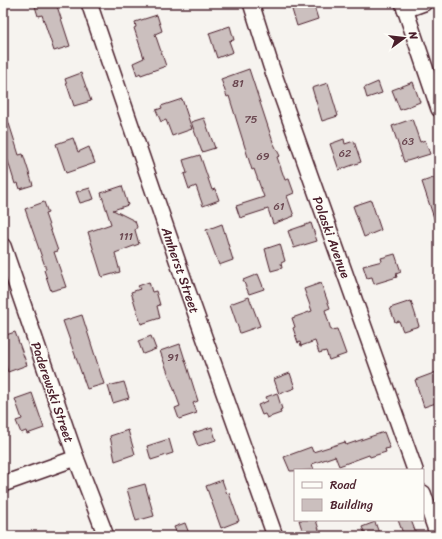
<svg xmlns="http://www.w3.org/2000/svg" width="442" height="539" viewBox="0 0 442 539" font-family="Sriracha,sans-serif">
<rect width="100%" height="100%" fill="#f6f3ef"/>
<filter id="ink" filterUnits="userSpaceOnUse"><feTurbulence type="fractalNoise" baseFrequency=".025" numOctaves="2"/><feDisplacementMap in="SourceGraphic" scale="8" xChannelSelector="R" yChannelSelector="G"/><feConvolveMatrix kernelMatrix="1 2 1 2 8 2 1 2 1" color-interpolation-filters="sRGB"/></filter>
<g filter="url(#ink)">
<g fill="#cbbfbe" stroke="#4a1f2b">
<polygon points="34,3 56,3 70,46 54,51 42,15 38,16"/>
<polygon points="290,3 313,3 318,19 297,26"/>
<polygon points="157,15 162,31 155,34 166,66 141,75 140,73 137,75 133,63 144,58 134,28 136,27 135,22"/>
<polygon points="230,26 234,40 229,41 233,52 217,58 209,33"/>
<polygon points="249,69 273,142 280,156 277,157 285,180 289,179 294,193 287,196 294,216 273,224 268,209 240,218 236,206 264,197 254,169 252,170 229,96 227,97 221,79"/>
<polygon points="81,73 91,101 74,106 65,79"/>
<polygon points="378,82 382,93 367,98 364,88"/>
<polygon points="413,82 420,102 400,110 392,90"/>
<polygon points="328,83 338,116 322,121 312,88"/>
<polygon points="182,99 192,129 172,136 166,120 161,122 156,110 162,108 161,106"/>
<polygon points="5,111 19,155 23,154 33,185 20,189 18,183 15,184 3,145 3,112"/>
<polygon points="204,118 215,148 202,152 191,122"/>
<polygon points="412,119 420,142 425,140 430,154 404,162 392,126"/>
<polygon points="73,138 78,152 89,147 95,163 66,173 56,144"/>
<polygon points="344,139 345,144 354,141 361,162 339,170 330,144"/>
<polygon points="200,155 212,190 215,189 219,200 203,206 196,186 189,189 184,174 187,173 183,160"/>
<polygon points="439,176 439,227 437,227 422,182"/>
<polygon points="122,186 128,205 113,210 135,221 137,227 135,230 139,244 115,253 120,272 102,277 88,232 111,224 101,193"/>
<polygon points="90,188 94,199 80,203 76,192"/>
<polygon points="371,200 381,230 364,237 353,206"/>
<polygon points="44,202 48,213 45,214 58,251 54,252 66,287 51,291 44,270 46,269 25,209"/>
<polygon points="311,223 317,241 294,248 288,231"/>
<polygon points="222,224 233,260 219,265 206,230"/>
<polygon points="280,244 285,261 281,263 282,268 271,271 265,249"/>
<polygon points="395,254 401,272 396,274 397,277 374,284 372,277 367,278 363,266 382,261 381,258"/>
<polygon points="258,274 264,289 249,294 243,280"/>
<polygon points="149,282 152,292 156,291 160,305 157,306 160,318 141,324 131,292 140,289 138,286"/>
<polygon points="321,283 330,308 325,310 331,330 337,329 346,354 329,360 326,351 319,353 315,341 301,346 300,342 298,343 293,328 295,327 292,318 312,311 304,289"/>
<polygon points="249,297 260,326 240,333 230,304"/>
<polygon points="411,301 419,326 403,331 399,321 395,322 390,308"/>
<polygon points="82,315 104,384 87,389 63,321"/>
<polygon points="15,332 27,365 8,372 3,358 3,336"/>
<polygon points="151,336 156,349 143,354 138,341"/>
<polygon points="180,344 198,401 193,403 197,413 179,419 175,408 180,406 160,351"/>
<polygon points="439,371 439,402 424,407 415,380"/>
<polygon points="290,373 295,388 279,394 274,379"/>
<polygon points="124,382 129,398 113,403 108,386"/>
<polygon points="32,393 44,428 27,434 26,431 21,433 16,421 22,419 15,399"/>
<polygon points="277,393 282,409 280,410 281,413 267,418 265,414 262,415 258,405 268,401 266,397"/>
<polygon points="212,427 216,440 198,446 193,433"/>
<polygon points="128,430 135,454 115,461 110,436"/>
<polygon points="384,432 390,448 385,449 386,452 370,457 369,455 339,466 335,456 312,464 314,470 290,471 284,457 311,447 313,452 345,442 346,445"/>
<polygon points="169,439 173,453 151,460 147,446"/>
<polygon points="222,480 227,494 229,493 239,521 221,528 206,486"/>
<polygon points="145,484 154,516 136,521 127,489"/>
<polygon points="299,520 316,520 321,536 304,536"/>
<polygon points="398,520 411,520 417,536 404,536"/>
<polygon points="375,522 380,536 366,536 362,527"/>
<polygon points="185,523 190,536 178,536 174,527"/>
</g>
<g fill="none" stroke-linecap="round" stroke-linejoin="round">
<g stroke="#4a1f2b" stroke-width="18">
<g id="minor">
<polyline points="89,3 187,289 275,536"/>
<polyline points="251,3 271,66 415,470"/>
<polyline points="403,3 439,109"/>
<polyline points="405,10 424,3"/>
<polyline points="3,246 76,458 106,536"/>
<polyline points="3,484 76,458"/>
<polyline points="423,493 438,536"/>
</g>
</g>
<use href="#minor" stroke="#fdfcf7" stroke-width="15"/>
</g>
</g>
<g text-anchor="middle" stroke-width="3" stroke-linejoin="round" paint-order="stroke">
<g font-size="11" fill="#6a4750">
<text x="238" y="87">81</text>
<text x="251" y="123">75</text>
<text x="408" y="145">63</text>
<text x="345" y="157">62</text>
<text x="263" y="160">69</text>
<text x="279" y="210">61</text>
<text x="126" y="240">111</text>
<text x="173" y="361">91</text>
</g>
<g font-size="13" fill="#4a1f2b" stroke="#fdfcf7">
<text transform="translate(332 237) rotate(70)" y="5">Polaski Avenue</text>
<text transform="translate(181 270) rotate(71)" y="5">Amherst Street</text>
<text transform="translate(53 392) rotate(71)" y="5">Paderewski Street</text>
</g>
</g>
<rect width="442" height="539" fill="none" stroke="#fdfcf7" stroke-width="16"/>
<rect x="8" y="8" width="426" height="523" fill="none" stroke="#4a1f2b" stroke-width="1.5" filter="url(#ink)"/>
<rect x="294" y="469" width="130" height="52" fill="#fdfcf7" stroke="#b5a4a5"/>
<rect x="302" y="482" width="20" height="6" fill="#fdfcf7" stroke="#b5a4a5"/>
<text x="330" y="489" font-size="12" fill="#4a1f2b">Road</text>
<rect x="302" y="499" width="20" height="12" fill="#cbbfbe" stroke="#b5a4a5"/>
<text x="330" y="509" font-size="12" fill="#4a1f2b">Building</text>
<g transform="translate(404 38) rotate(75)" stroke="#fdfcf7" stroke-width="3" paint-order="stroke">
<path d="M0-3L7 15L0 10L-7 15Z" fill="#4a1f2b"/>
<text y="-6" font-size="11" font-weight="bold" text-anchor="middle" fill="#4a1f2b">N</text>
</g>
</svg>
